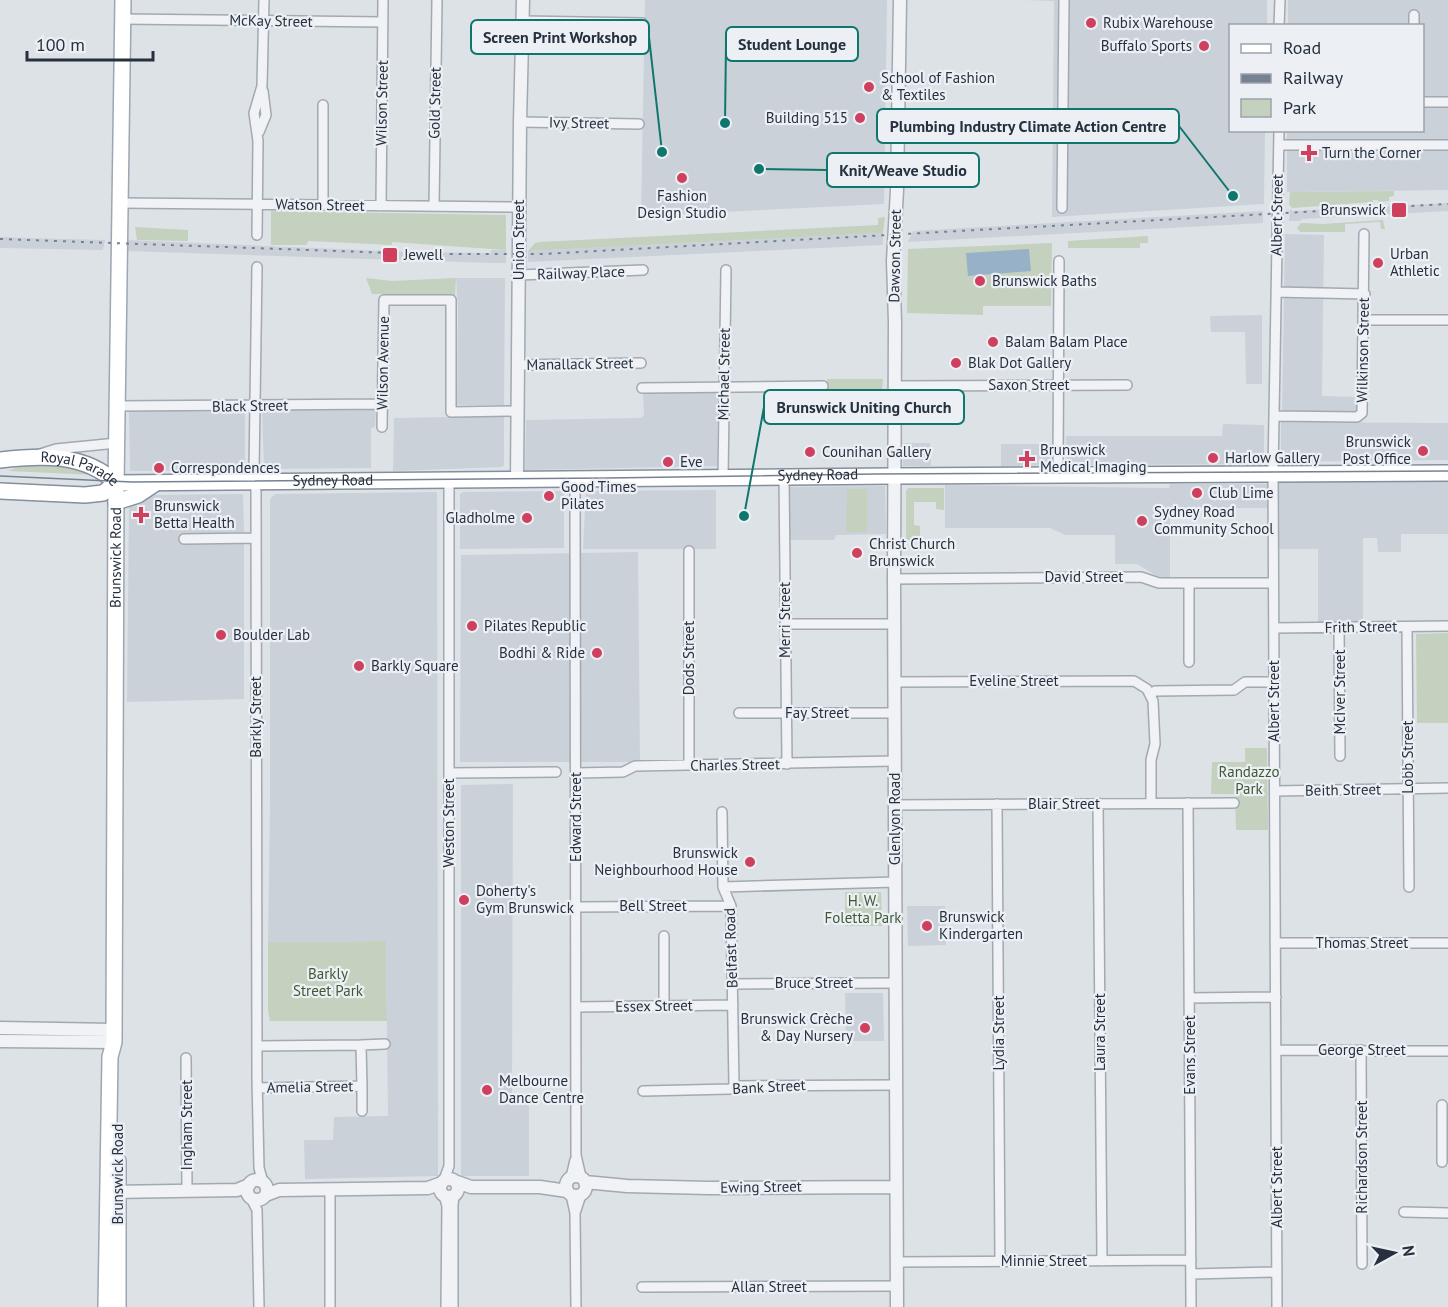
<svg xmlns="http://www.w3.org/2000/svg" width="1448" height="1307" viewBox="0 0 1448 1307" font-family="'PT Sans',sans-serif">
  <style>
    .built { fill: #cbd1d9 }
    .green { fill: #c4d1be }
    .water { fill: #97b2c8 }
    .lines { fill: none; stroke-linecap: round; stroke-linejoin: round }
    .minor-casing { stroke: #a2a9b1; stroke-width: 12 }
    .tertiary-casing { stroke: #a2a9b1; stroke-width: 15 }
    .primary-casing { stroke: #9ca7b3; stroke-width: 18 }
    .trunk-casing { stroke: #84909e; stroke-width: 18 }
    .minor { stroke: #f0f2f5; stroke-width: 9 }
    .tertiary { stroke: #f0f2f5; stroke-width: 12 }
    .primary { stroke: #fff; stroke-width: 15 }
    .trunk { stroke: #fff; stroke-width: 15 }
    .tram { stroke: #768291; stroke-width: 1.5 }
    .rail { stroke: #768291; stroke-width: 2; stroke-dasharray: 3 6; stroke-linecap: butt }
    .poi-dot { fill: #ce405e; stroke: #ecf0f5; stroke-width: 2 }
    .labels { text-anchor: middle; stroke-width: 4.5; stroke-linejoin: round; paint-order: stroke }
    .street-label { font-size: 15px; fill: #26303e; stroke: #ecf0f5 }
    .poi-label { font-size: 15px; fill: #26303e; stroke: #ecf0f5; text-anchor: start }
    .park-label { font-size: 15px; fill: #3d5934; stroke: #ecf0f5 }
    .leader { fill: none; stroke: #0f766e; stroke-width: 2 }
    .callout-dot { fill: #0f766e; stroke: #ecf0f5; stroke-width: 2 }
    .callout { fill: #ecf0f5; stroke: #0f766e; stroke-width: 2 }
    .callout-label { font-size: 16px; text-anchor: middle; font-weight: bold; fill: #26303e }
  </style>
  <rect width="100%" height="100%" fill="#dde2e7"/>
  <!-- built -->
  <path class="built" d="M645 0H887L884 204 641 216Z
    M1023 0H1267V25L1230 26V130L1265 131 1264 204 1052 217 1054 1Z
    M1288 0H1448V190L1287 192V131L1422 130V26L1288 25Z
    M1448 203V211L1301 219V221H1289L1290 209 1293 211Z
    M1263 211V223L908 242 913 231Z
    M883 233V245L528 262V251Z
    M1285 234 1324 235 1322 396 1360 397V414L1282 415Z
    M0 237 26 238 105 240 103 250 0 248Z
    M126 240 408 252 491 253V250H506V263H491L126 251Z
    M456 278H505L504 405H457L458 309Z
    M1262 315V384H1246L1245 332H1211L1210 316Z
    M718 391 717 466 525 470 526 420 640 418 644 416 643 393Z
    M376 408 375 427 371 428V468L264 469 262 410Z
    M175 411 245 412V467L242 470 130 471 129 412Z
    M504 416V465L502 467 393 471 394 418Z
    M1281 422 1448 423V460L1281 462Z
    M1223 424 1264 425V464L1066 465V436H1222Z
    M903 443H930L931 466H903Z
    M1001 444H1051V465L1001 466Z
    M1276 481H1448V534H1401V552H1378L1377 538H1363V626H1318V549H1276Z
    M1170 484H1267L1268 508H1170V578L1157 576 1137 564H1115V535H1065L1050 528H945V485L1169 488Z
    M885 486 886 534 836 535 834 540H790V487Z
    M716 490V549H583L586 491Z
    M564 491V548L460 549V494L463 492Z
    M436 492 437 494 438 1176 305 1179 304 1140H333L334 1117 388 1116 386 941 268 942 270 806V499L275 494Z
    M243 494 244 532 183 534V544H244V699L127 702 129 504 154 495Z
    M638 552 640 762H460L461 555Z
    M513 784 512 1101H529V1176H461V785Z
    M907 906H945L946 945 908 946Z
    M845 993H883L884 1041H846Z"/>
  <!-- green -->
  <path class="green" d="M1394 191V196L1389 197V201L1378 202V200H1373V202L1292 208 1289 204 1290 192Z
    M271 211 506 215V250L392 242V245L308 241 307 245H271Z
    M885 217 883 233 528 251 535 243 539 242 878 225V218Z
    M1383 220 1385 229H1381L1380 222 1345 224V232H1300L1297 228 1301 223 1323 224Z
    M135 227 188 230V241L137 240Z
    M1148 236V243H1140V248H1068V241Z
    M1052 243 1051 306H983V315L907 313 908 249Z
    M366 278 392 281 456 278 455 295 372 294Z
    M827 379H883L882 392H827Z
    M32 462H56L96 475 8 471Z
    M908 488H944V510L936 509V502H914V525L920 526V540H906V491Z
    M847 489H867V532H846Z
    M1448 633V723H1417L1416 634Z
    M1245 748H1267L1268 830H1236L1235 794H1211L1212 762H1245Z
    M845 892H881L882 926H845Z
    M386 941 387 1021H270L268 1010V942Z"/>
  <!-- water -->
  <path class="water" d="M1029 249 1031 271 968 276 966 253Z"/>
  <g class="lines">
    <defs>
      <path id="minor" d="M123 19 383 22
        M522 21 642 23
        M1279 26 1280 0
        M1414 26V15
        M1422 102H1448
        M520 122 639 124
        M259 132 266 115 263 91
        M1279 145H1448
        M120 203 520 207
        M323 205V105
        M381 206 383 0
        M434 206 437 0
        M1062 208 1064 0
        M257 235 258 141 254 113 262 86 264 0
        M257 267 254 471 256 492 257 1078 259 1168 263 1182
        M519 275 643 270
        M1276 292 1365 294
        M1363 320H1448
        M519 365 641 363
        M895 386 1127 385
        M642 388 823 386
        M117 406 382 404
        M1274 416 1357 417 1362 413 1364 234
        M382 427 384 300H451V412L517 411
        M40 454 56 449 117 443
        M1058 475 1059 261
        M723 477 726 270
        M784 477 787 764
        M575 479 576 1155 581 1177
        M184 539 256 538
        M689 551V765
        M894 579 1141 577 1159 583H1273
        M1189 583V662
        M785 624H894
        M1407 627 1409 887
        M1274 628 1448 626
        M1339 628 1340 756
        M894 682 1134 681 1147 689 1153 701 1155 744 1151 760V803
        M1151 694 1155 691 1234 690 1245 682H1274
        M739 713H894
        M449 773 556 772
        M576 773 623 772 635 766 895 761
        M1275 791 1448 788
        M1098 803 1102 1261
        M1188 803 1191 1307
        M997 804 1000 1261
        M895 805 1234 803
        M722 812 723 887 731 906 734 1086
        M723 887 896 882
        M576 907 731 906
        M664 936V1006
        M1275 943H1448
        M732 984 896 983
        M1189 998 1276 997
        M576 1007 733 1005
        M361 1045 385 1044
        M257 1046 361 1045 362 1086 257 1088
        M1276 1050 1448 1051
        M1361 1050 1362 1264
        M186 1058 187 1191
        M362 1086V1111
        M643 1091 730 1089 734 1086 896 1085
        M1442 1105V1162
        M571 1177 575 1160
        M444 1180 449 1166V481
        M330 1189V1307
        M444 1195 447 1206 446 1307
        M571 1195 575 1213 576 1307
        M251 1198 257 1210 259 1307
        M1404 1212 1448 1213
        M575 1213 581 1195
        M897 1262 1191 1260
        M1191 1274 1277 1272
        M642 1287 897 1286
        M453 1307V1205L454 1195
        M1277 1307 1273 472 1279 130"/>
      <path id="tertiary" d="M517 480 520 122 523 0
        M0 1028 114 1030
        M0 1041 114 1042
        M566 1186a10 10 0 1 1 20 0a10 10 0 1 1-20 0Z
        M440 1188a9 9 0 1 1 18 0a9 9 0 1 1-18 0Z
        M247 1190a10 10 0 1 1 20 0a10 10 0 1 1-20 0Z
        M457 1182 471 1187H540L567 1191
        M585 1182 627 1186 709 1188 895 1187
        M111 1192 237 1190 249 1185
        M266 1195 279 1190 428 1188 442 1183
        M897 1307 894 579 895 322 893 261 897 190 900 0"/>
      <g id="primary">
        <path d="M118 1161V1307"/>
        <path id="s1" d="M106 1307 110 1057 114 1042 116 485 123 0"/>
      </g>
      <g id="trunk">
        <path id="s2" d="M0 460C41 455 85 453 116 483"/>
        <path d="M116 483 894 476 1448 473"/>
        <path d="M0 491 85 495 103 493 116 483"/>
        <path d="M116 502 138 495 156 483"/>
      </g>
    </defs>
    <!-- minor casing -->
    <use href="#minor" class="minor-casing"/>
    <!-- tertiary casing -->
    <use href="#tertiary" class="tertiary-casing"/>
    <!-- primary casing -->
    <use href="#primary" class="primary-casing"/>
    <!-- trunk casing -->
    <use href="#trunk" class="trunk-casing"/>
    <!-- minor -->
    <use href="#minor" class="minor"/>
    <!-- tertiary -->
    <use href="#tertiary" class="tertiary"/>
    <!-- primary -->
    <use href="#primary" class="primary"/>
    <!-- trunk -->
    <use href="#trunk" class="trunk"/>
    <!-- tram -->
    <path class="tram" id="s3" d="M0 476 132 482 607 478 876 474 1448 471"/>
    <!-- rail -->
    <path class="rail" d="M0 239 421 254H543L1448 204"/>
  </g>
  <!-- markers -->
  <g class="poi-dot">
    <circle cx="1091" cy="23" r="6"/>
    <circle cx="1204" cy="46" r="6"/>
    <circle cx="869" cy="87" r="6"/>
    <circle cx="860" cy="118" r="6"/>
    <path d="M1306 144h6v6h6v6h-6v6h-6v-6h-6v-6h6z"/>
    <circle cx="682" cy="178" r="6"/>
    <rect x="1391" y="202" width="16" height="16" rx="3"/>
    <rect x="382" y="247" width="16" height="16" rx="3"/>
    <circle cx="1378" cy="263" r="6"/>
    <circle cx="980" cy="281" r="6"/>
    <circle cx="993" cy="342" r="6"/>
    <circle cx="956" cy="363" r="6"/>
    <circle cx="1423" cy="451" r="6"/>
    <circle cx="810" cy="452" r="6"/>
    <circle cx="1213" cy="458" r="6"/>
    <path d="M1024 450h6v6h6v6h-6v6h-6v-6h-6v-6h6z"/>
    <circle cx="668" cy="462" r="6"/>
    <circle cx="159" cy="468" r="6"/>
    <circle cx="1197" cy="493" r="6"/>
    <circle cx="549" cy="496" r="6"/>
    <path d="M138 506h6v6h6v6h-6v6h-6v-6h-6v-6h6z"/>
    <circle cx="527" cy="518" r="6"/>
    <circle cx="1142" cy="521" r="6"/>
    <circle cx="857" cy="553" r="6"/>
    <circle cx="472" cy="626" r="6"/>
    <circle cx="221" cy="635" r="6"/>
    <circle cx="597" cy="653" r="6"/>
    <circle cx="359" cy="666" r="6"/>
    <circle cx="750" cy="862" r="6"/>
    <circle cx="464" cy="900" r="6"/>
    <circle cx="927" cy="926" r="6"/>
    <circle cx="865" cy="1028" r="6"/>
    <circle cx="487" cy="1090" r="6"/>
  </g>
  <g class="labels">
    <!-- street labels -->
    <g class="street-label">
      <text transform="translate(271 21) rotate(1)" y="5">McKay Street</text>
      <text transform="translate(382 103) rotate(-89)" y="5">Wilson Street</text>
      <text transform="translate(435 103) rotate(-89)" y="5">Gold Street</text>
      <text transform="translate(579 123) rotate(1)" y="5">Ivy Street</text>
      <text transform="translate(320 205) rotate(1)" y="5">Watson Street</text>
      <text transform="translate(1277 215) rotate(-89)" y="5">Albert Street</text>
      <text transform="translate(519 240) rotate(-90)" y="5">Union Street</text>
      <text transform="translate(895 256) rotate(-89)" y="5">Dawson Street</text>
      <text transform="translate(581 273) rotate(-2)" y="5">Railway Place</text>
      <text transform="translate(1363 350) rotate(-89)" y="5">Wilkinson Street</text>
      <text transform="translate(383 363) rotate(-89)" y="5">Wilson Avenue</text>
      <text transform="translate(580 364) rotate(-1)" y="5">Manallack Street</text>
      <text transform="translate(724 374) rotate(-89)" y="5">Michael Street</text>
      <text x="1029" y="390">Saxon Street</text>
      <text transform="translate(250 406) rotate(-1)" y="5">Black Street</text>
      <text dy="5" stroke="none"><textPath href="#s2" startOffset="82">Royal Parade</textPath></text>
      <text dy="5" stroke="none"><textPath href="#s3" startOffset="818">Sydney Road</textPath></text>
      <text dy="5" stroke="none"><textPath href="#s3" startOffset="333">Sydney Road</textPath></text>
      <text dy="5" stroke="none"><textPath href="#s1" startOffset="750">Brunswick Road</textPath></text>
      <text x="1084" y="582">David Street</text>
      <text transform="translate(785 620) rotate(-90)" y="5">Merri Street</text>
      <text transform="translate(1361 627) rotate(-1)" y="5">Frith Street</text>
      <text transform="translate(689 658) rotate(-90)" y="5">Dods Street</text>
      <text x="1014" y="686">Eveline Street</text>
      <text transform="translate(1340 692) rotate(-90)" y="5">McIver Street</text>
      <text transform="translate(1274 701) rotate(-90)" y="5">Albert Street</text>
      <text x="817" y="718">Fay Street</text>
      <text transform="translate(256 717) rotate(-90)" y="5">Barkly Street</text>
      <text transform="translate(1408 757) rotate(-90)" y="5">Lobb Street</text>
      <text transform="translate(735 765) rotate(-1)" y="5">Charles Street</text>
      <text transform="translate(1343 790) rotate(-1)" y="5">Beith Street</text>
      <text x="1064" y="809">Blair Street</text>
      <text transform="translate(576 817) rotate(-90)" y="5">Edward Street</text>
      <text transform="translate(895 819) rotate(-90)" y="5">Glenlyon Road</text>
      <text transform="translate(449 823) rotate(-90)" y="5">Weston Street</text>
      <text x="653" y="911">Bell Street</text>
      <text x="1362" y="948">Thomas Street</text>
      <text transform="translate(731 948) rotate(-92)" y="5">Belfast Road</text>
      <text x="814" y="988">Bruce Street</text>
      <text transform="translate(654 1006) rotate(-1)" y="5">Essex Street</text>
      <text transform="translate(1100 1032) rotate(-90)" y="5">Laura Street</text>
      <text transform="translate(999 1033) rotate(-90)" y="5">Lydia Street</text>
      <text x="1362" y="1055">George Street</text>
      <text transform="translate(1190 1055) rotate(-90)" y="5">Evans Street</text>
      <text transform="translate(310 1087) rotate(-1)" y="5">Amelia Street</text>
      <text transform="translate(769 1087) rotate(-3)" y="5">Bank Street</text>
      <text transform="translate(187 1125) rotate(-90)" y="5">Ingham Street</text>
      <text transform="translate(1362 1157) rotate(-90)" y="5">Richardson Street</text>
      <text transform="translate(118 1174) rotate(-90)" y="5">Brunswick Road</text>
      <text transform="translate(761 1187) rotate(-1)" y="5">Ewing Street</text>
      <text transform="translate(1277 1187) rotate(-90)" y="5">Albert Street</text>
      <text x="1044" y="1266">Minnie Street</text>
      <text x="769" y="1292">Allan Street</text>
    </g>
    <!-- poi labels -->
    <g class="poi-label">
      <text x="1103" y="28">Rubix Warehouse</text>
      <text x="1192" y="51" text-anchor="end">Buffalo Sports</text>
      <text x="881" y="83">School of Fashion<tspan x="881" dy="17">&amp; Textiles</tspan></text>
      <text x="848" y="123" text-anchor="end">Building 515</text>
      <text x="1322" y="158">Turn the Corner</text>
      <text x="682" y="201" text-anchor="middle">Fashion<tspan x="682" dy="17">Design Studio</tspan></text>
      <text x="1386" y="215" text-anchor="end">Brunswick</text>
      <text x="1390" y="259">Urban<tspan x="1390" dy="17">Athletic</tspan></text>
      <text x="404" y="260">Jewell</text>
      <text x="992" y="286">Brunswick Baths</text>
      <text x="1005" y="347">Balam Balam Place</text>
      <text x="968" y="368">Blak Dot Gallery</text>
      <text x="1411" y="447" text-anchor="end">Brunswick<tspan x="1411" dy="17">Post Office</tspan></text>
      <text x="1040" y="455">Brunswick<tspan x="1040" dy="17">Medical Imaging</tspan></text>
      <text x="822" y="457">Counihan Gallery</text>
      <text x="1225" y="463">Harlow Gallery</text>
      <text x="680" y="467">Eve</text>
      <text x="171" y="473">Correspondences</text>
      <text x="561" y="492">Good Times<tspan x="561" dy="17">Pilates</tspan></text>
      <text x="1209" y="498">Club Lime</text>
      <text x="154" y="511">Brunswick<tspan x="154" dy="17">Betta Health</tspan></text>
      <text x="1154" y="517">Sydney Road<tspan x="1154" dy="17">Community School</tspan></text>
      <text x="515" y="523" text-anchor="end">Gladholme</text>
      <text x="869" y="549">Christ Church<tspan x="869" dy="17">Brunswick</tspan></text>
      <text x="484" y="631">Pilates Republic</text>
      <text x="233" y="640">Boulder Lab</text>
      <text x="585" y="658" text-anchor="end">Bodhi &amp; Ride</text>
      <text x="371" y="671">Barkly Square</text>
      <text x="738" y="858" text-anchor="end">Brunswick<tspan x="738" dy="17">Neighbourhood House</tspan></text>
      <text x="476" y="896">Doherty's<tspan x="476" dy="17">Gym Brunswick</tspan></text>
      <text x="939" y="922">Brunswick<tspan x="939" dy="17">Kindergarten</tspan></text>
      <text x="853" y="1024" text-anchor="end">Brunswick Crèche<tspan x="853" dy="17">&amp; Day Nursery</tspan></text>
      <text x="499" y="1086">Melbourne<tspan x="499" dy="17">Dance Centre</tspan></text>
    </g>
    <!-- park labels -->
    <g class="park-label">
      <text x="1249" y="777">Randazzo<tspan x="1249" dy="17">Park</tspan></text>
      <text x="863" y="906">H. W.<tspan x="863" dy="17">Foletta Park</tspan></text>
      <text x="328" y="979">Barkly<tspan x="328" dy="17">Street Park</tspan></text>
    </g>
  </g>
  <!-- callouts -->
  <path class="leader" d="M662 152L649 37M725 123L726 44M1233 196L1179 126M759 169L827 170M744 516L764 407"/>
  <g class="callout-dot">
    <circle cx="662" cy="152" r="6"/>
    <circle cx="725" cy="123" r="6"/>
    <circle cx="1233" cy="196" r="6"/>
    <circle cx="759" cy="169" r="6"/>
    <circle cx="744" cy="516" r="6"/>
  </g>
  <g class="callout">
    <rect x="471" y="20" width="178" height="34" rx="6"/>
    <rect x="726" y="27" width="132" height="34" rx="6"/>
    <rect x="877" y="109" width="302" height="34" rx="6"/>
    <rect x="827" y="153" width="152" height="34" rx="6"/>
    <rect x="764" y="390" width="200" height="34" rx="6"/>
  </g>
  <g class="callout-label">
    <text x="560" y="43">Screen Print Workshop</text>
    <text x="792" y="50">Student Lounge</text>
    <text x="1028" y="132">Plumbing Industry Climate Action Centre</text>
    <text x="903" y="176">Knit/Weave Studio</text>
    <text x="864" y="413">Brunswick Uniting Church</text>
  </g>
  <!-- legend -->
  <rect x="1229" y="24" width="195" height="108" fill="#ecf0f5" stroke="#9da3ac" stroke-width="1.5"/>
  <rect x="1241" y="44" width="30" height="9" fill="#ffffff" stroke="#9da3ac" stroke-width="1.5"/>
  <text x="1283" y="54" font-size="18" fill="#26303e">Road</text>
  <rect x="1241" y="74" width="30" height="9" fill="#768291" stroke="#9da3ac" stroke-width="1.5"/>
  <text x="1283" y="84" font-size="18" fill="#26303e">Railway</text>
  <rect x="1241" y="99" width="30" height="18" fill="#c4d1be" stroke="#9da3ac" stroke-width="1.5"/>
  <text x="1283" y="114" font-size="18" fill="#26303e">Park</text>
  <!-- north arrow -->
  <g transform="translate(1394 1253) rotate(82)" stroke="#ecf0f5" stroke-width="4.5" paint-order="stroke">
  <path d="M0-4.5L10 22L0 15L-10 22Z" fill="#26303e"/>
  <text y="-9" font-size="16" font-weight="bold" text-anchor="middle" fill="#26303e">N</text>
  </g>
  <!-- scale -->
  <path d="M27 51v9h126v-9" fill="none" stroke="#26303e" stroke-width="3"/>
  <text x="36" y="51" font-size="18" fill="#26303e" stroke="#ecf0f5" stroke-width="4.5" paint-order="stroke">100 m</text>
</svg>
